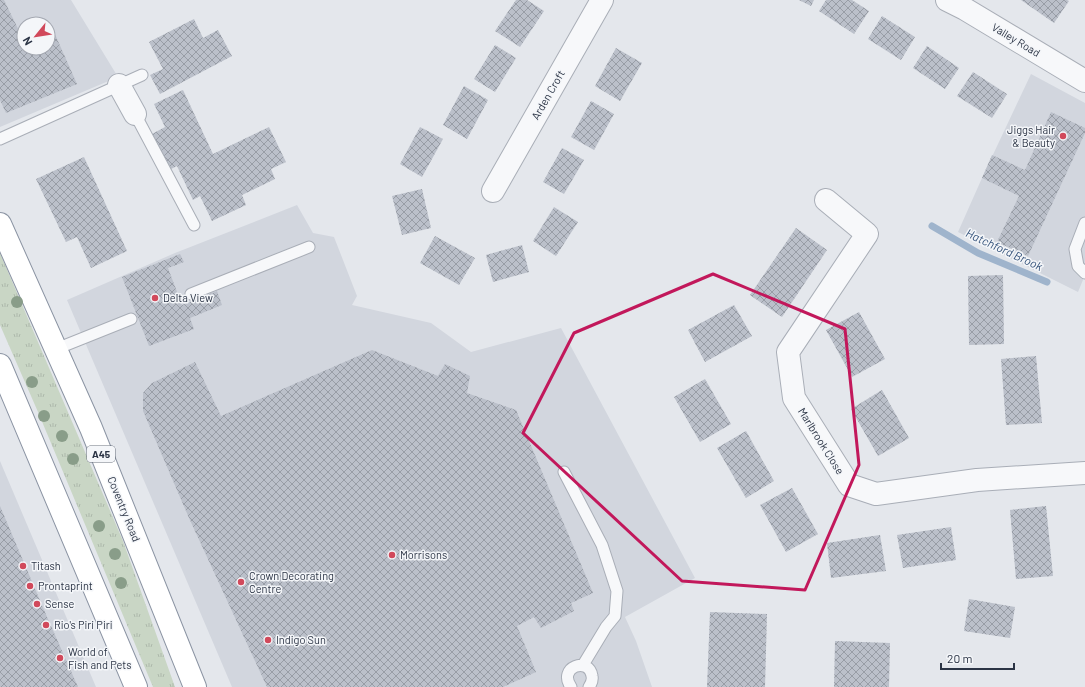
<svg xmlns="http://www.w3.org/2000/svg" width="1085" height="687" viewBox="0 0 1085 687" font-family="Barlow,sans-serif">
  <style>
    .built { fill: #d2d6de; fill-rule: evenodd }
    .grass { fill: url(#grass-tufts) }
    .lines { fill: none; stroke-linecap: round; stroke-linejoin: round }
    .stream { stroke: #9fb4cc; stroke-width: 7 }
    .building { fill: url(#building-cross-hatch) }
    .lane-casing { stroke: #a9aeb7; stroke-width: 13 }
    .street-casing { stroke: #a9aeb7; stroke-width: 24 }
    .highway-casing { stroke: #8b94a3; stroke-width: 24 }
    .lane { stroke: #f7f8fa; stroke-width: 11 }
    .street { stroke: #f7f8fa; stroke-width: 22 }
    .highway { stroke: #fff; stroke-width: 22 }
    .tree { fill: #899d89 }
    .marked { fill: none; stroke: #c2185b; stroke-width: 3; stroke-linejoin: round }
    .poi-dot { fill: #d1495b; stroke: #f4f6f9; stroke-width: 1.5 }
    .labels { text-anchor: middle; stroke-width: 3; stroke-linejoin: round; paint-order: stroke }
    .shield { fill: #f4f6f9; stroke: #676e7b; stroke-width: 1 }
    .shield-label { font-size: 10px; font-weight: bold; fill: #2b3445 }
    .street-label { font-size: 11px; fill: #2b3445; stroke: #f4f6f9 }
    .poi-label { font-size: 11px; fill: #2b3445; stroke: #f4f6f9; text-anchor: start }
    .water-label { font-size: 12px; font-style: italic; fill: #34527a; stroke: #f4f6f9 }
  </style>
  <defs>
    <pattern id="grass-tufts" width="24" height="20" patternUnits="userSpaceOnUse"><rect width="24" height="20" fill="#c9d6c5"/><path d="M3 7l-1-3M5 7V3M7 7l1-3M15 17l-1-3M17 17v-4M19 17l1-3" fill="none" stroke="#adb8ab"/></pattern>
    <pattern id="building-cross-hatch" width="8" height="8" patternUnits="userSpaceOnUse"><rect width="8" height="8" fill="#bbc0ca"/><path d="M0 0l8 8M0 8l8-8" fill="none" stroke="#989da6"/></pattern>
  </defs>
  <rect width="100%" height="100%" fill="#e4e7ec"/>
  <!-- built -->
  <path class="built" d="M0 0H71L118 77 0 127ZM24 24H48V48H24Z
    M1031 74 1085 103V275L1078 292 958 232 982 178Z
    M297 205 313 233 334 237 357 296 352 305 431 323 471 352 561 328 695 578 625 617 636 641 652 687H232L67 300 175 253Z
    M0 461 96 687H0Z"/>
  <!-- grass -->
  <path class="grass" d="M0 253 123 541 175 687H153L38 412 0 325Z"/>
  <g class="lines">
    <!-- stream -->
    <path class="stream" d="M932 226 978 253 1047 282"/>
  </g>
  <!-- building -->
  <path class="building" d="M0 0H4L24 41V48H48V35L54 32 77 84 6 113 0 100Z
    M516 0H527L544 11 520 47 495 31Z
    M799 0H814L811 6Z
    M826 0H852L869 11 854 34 819 11Z
    M1021 0H1067L1069 1 1054 23Z
    M882 16 915 37 901 60 868 39Z
    M194 19 203 38 218 30 232 56 160 94 150 75 163 69 149 42Z
    M495 45 516 58 495 92 474 79Z
    M927 46 959 68 945 89 913 68Z
    M616 48 642 63 620 101 595 86Z
    M973 72 1007 94 992 118 957 96Z
    M464 86 488 100 467 139 443 125Z
    M183 90 213 154 269 127 286 162 271 169 275 179 242 195 246 205 212 221 200 196 193 200 177 166 169 170 152 134 165 127 154 104Z
    M591 101 614 114 594 150 571 137Z
    M1051 112 1085 128V133L1028 256 997 242 1019 196 982 178 992 155 1025 170Z
    M420 127 443 139 422 177 400 164Z
    M562 148 584 160 564 194 543 182Z
    M84 157 127 251 91 268 77 237 66 242 36 179Z
    M422 189 431 228 402 235 392 196Z
    M554 207 578 222 556 256 533 241Z
    M796 228 827 250 782 317 750 295Z
    M435 236 475 258 459 285 420 263Z
    M522 245 529 272 493 282 486 255Z
    M180 254 184 262 168 268 182 305 217 291 222 305 190 318 194 329 149 346 122 277Z
    M1003 275 1004 344 969 345 968 276Z
    M734 305 752 336 705 362 688 330Z
    M859 312 885 359 852 377 826 330Z
    M372 350 438 376 445 364 470 376 467 393 516 410 593 593 571 603 574 611 541 628 534 617 517 626 536 672 503 687H267L189 518 143 411V393L152 383 195 362 221 416Z
    M1036 356 1042 423 1006 425 1001 359Z
    M705 379 731 424 700 442 674 397Z
    M882 390 909 438 878 456 851 409Z
    M746 431 774 481 746 498 717 448Z
    M792 488 818 534 786 552 760 505Z
    M0 506 44 610 78 687H0Z
    M1046 506 1053 576 1016 579 1010 510Z
    M951 527 956 560 903 568 897 535Z
    M880 535 886 571 831 578 827 543Z
    M969 599 1015 607 1010 638 964 631Z
    M710 612 767 614 765 687H707Z
    M835 641 890 643 889 687H834Z"/>
  <g class="lines">
    <defs>
      <path id="lane" d="M135 114 194 225
        M0 139 142 75
        M1085 223 1075 249 1078 266 1085 273
        M191 294 309 247
        M56 349 131 319
        M564 472 602 545 617 591 615 616 606 627 583 665
        M571 687C557 667 589 656 592 676 593 680 591 684 589 687"/>
      <path id="street" d="M947 0 965 9 1085 81
        M119 85 135 114
        M493 191 602 0
        M826 200 867 234 788 352 794 398 849 485 876 494 977 480 1085 473"/>
      <path id="highway" d="M0 224 91 428 195 687
        M0 365 136 687"/>
    </defs>
    <!-- lane casing -->
    <use href="#lane" class="lane-casing"/>
    <!-- street casing -->
    <use href="#street" class="street-casing"/>
    <!-- highway casing -->
    <use href="#highway" class="highway-casing"/>
    <!-- lane -->
    <use href="#lane" class="lane"/>
    <!-- street -->
    <use href="#street" class="street"/>
    <!-- highway -->
    <use href="#highway" class="highway"/>
  </g>
  <!-- trees -->
  <g class="tree">
    <circle cx="17" cy="302" r="6"/>
    <circle cx="32" cy="382" r="6"/>
    <circle cx="44" cy="416" r="6"/>
    <circle cx="62" cy="436" r="6"/>
    <circle cx="73" cy="459" r="6"/>
    <circle cx="99" cy="526" r="6"/>
    <circle cx="115" cy="554" r="6"/>
    <circle cx="121" cy="583" r="6"/>
  </g>
  <!-- marked area -->
  <path class="marked" d="M713 274 845 329 859 465 805 590 682 581 523 433 574 333Z"/>
  <!-- markers -->
  <g class="poi-dot">
    <circle cx="1063" cy="136" r="4"/>
    <circle cx="155" cy="298" r="4"/>
    <circle cx="392" cy="555" r="4"/>
    <circle cx="23" cy="566" r="4"/>
    <circle cx="241" cy="582" r="4"/>
    <circle cx="30" cy="586" r="4"/>
    <circle cx="37" cy="604" r="4"/>
    <circle cx="46" cy="625" r="4"/>
    <circle cx="268" cy="640" r="4"/>
    <circle cx="60" cy="658" r="4"/>
  </g>
  <g class="labels">
    <!-- shield labels -->
    <rect class="shield" x="87" y="446" width="28" height="16" rx="3"/>
    <g class="shield-label">
      <text x="101" y="458">A45</text>
    </g>
    <!-- street labels -->
    <g class="street-label">
      <text transform="translate(1016 40) rotate(31)" y="4">Valley Road</text>
      <text transform="translate(548 95) rotate(-60)" y="4">Arden Croft</text>
      <text transform="translate(821 441) rotate(58)" y="4">Marlbrook Close</text>
      <text transform="translate(124 509) rotate(68)" y="4">Coventry Road</text>
    </g>
    <!-- poi labels -->
    <g class="poi-label">
      <text x="1055" y="134" text-anchor="end">Jiggs Hair<tspan x="1055" dy="13">&amp; Beauty</tspan></text>
      <text x="163" y="302">Delta View</text>
      <text x="400" y="559">Morrisons</text>
      <text x="31" y="570">Titash</text>
      <text x="249" y="580">Crown Decorating<tspan x="249" dy="13">Centre</tspan></text>
      <text x="38" y="590">Prontaprint</text>
      <text x="45" y="608">Sense</text>
      <text x="54" y="629">Rio's Piri Piri</text>
      <text x="276" y="644">Indigo Sun</text>
      <text x="68" y="656">World of<tspan x="68" dy="13">Fish and Pets</tspan></text>
    </g>
    <!-- water labels -->
    <g class="water-label">
      <text transform="translate(1004 250) rotate(25)" y="4">Hatchford Brook</text>
    </g>
  </g>
  <!-- north arrow -->
  <g transform="translate(36 36) rotate(240)"><circle r="19" fill="#f4f6f9" stroke="#a4a8b1"/>
  <path d="M0-3L7 15L0 10L-7 15Z" fill="#d1495b"/>
  <text y="-6" font-size="11" font-weight="bold" text-anchor="middle" fill="#2b3445">N</text>
  </g>
  <!-- scale -->
  <path d="M941 663v6h73v-6" fill="none" stroke="#2b3445" stroke-width="2"/>
  <text x="947" y="663" font-size="12" fill="#2b3445" stroke="#f4f6f9" stroke-width="3" paint-order="stroke">20 m</text>
</svg>
